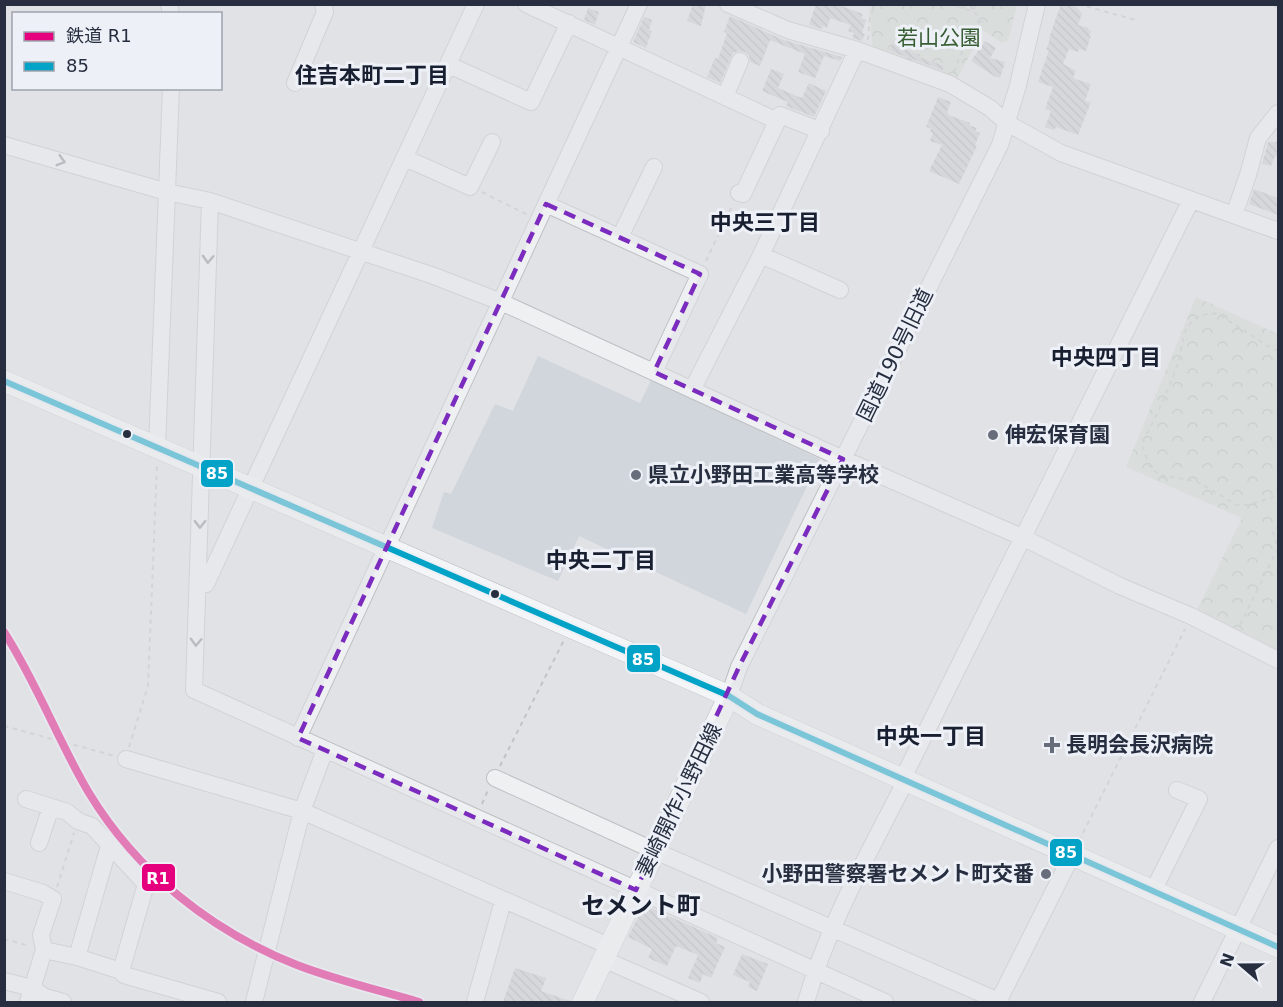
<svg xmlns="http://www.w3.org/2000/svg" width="1283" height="1007" viewBox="0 0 1283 1007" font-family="'DejaVu Sans','Noto Sans JP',sans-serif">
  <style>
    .built { fill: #d1d5dc }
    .forest { fill: url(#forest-crowns) }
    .building { fill: url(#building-back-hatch) }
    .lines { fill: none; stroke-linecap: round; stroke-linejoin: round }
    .minor-casing { stroke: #bec0c3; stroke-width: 18 }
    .major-casing { stroke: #bcbfc3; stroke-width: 22 }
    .path { stroke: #c2c3c8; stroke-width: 2; stroke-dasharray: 4.5 4.5; stroke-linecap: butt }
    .minor { stroke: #eff0f2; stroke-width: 16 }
    .major { stroke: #f4f5f6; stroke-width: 21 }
    .bus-1-casing { stroke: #edf0f6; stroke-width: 10 }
    .bus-1 { stroke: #02a3c7; stroke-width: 6 }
    .rail-1-casing { stroke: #edf0f6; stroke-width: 12 }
    .rail-1 { stroke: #e5007d; stroke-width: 8 }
    .oneway { stroke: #8a8f99 }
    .marked { fill: none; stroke: #7b2cbf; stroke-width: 4.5; stroke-dasharray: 12 8; stroke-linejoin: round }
    .bus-dot { fill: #262e40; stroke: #edf0f6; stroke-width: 2 }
    .poi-dot { fill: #676d7a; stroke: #edf0f6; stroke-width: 2 }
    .labels { text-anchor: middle; stroke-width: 6; stroke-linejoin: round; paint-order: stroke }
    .park-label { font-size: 21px; fill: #375d32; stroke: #edf0f6 }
    .street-label { font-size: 21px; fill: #262e40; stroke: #edf0f6 }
    .poi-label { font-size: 21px; font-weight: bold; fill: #262e40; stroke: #edf0f6; text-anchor: start }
    .neighbourhood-label { font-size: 22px; font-weight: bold; fill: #181f31; stroke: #edf0f6 }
    .quarter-label { font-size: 24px; font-weight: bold; fill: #181f31; stroke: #edf0f6 }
    .line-badge { stroke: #edf0f6; stroke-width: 2 }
    .badge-label { font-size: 16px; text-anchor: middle; font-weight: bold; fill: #fff }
  </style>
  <defs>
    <pattern id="forest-crowns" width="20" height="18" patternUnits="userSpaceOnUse" patternTransform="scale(1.5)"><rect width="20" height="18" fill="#d0dad0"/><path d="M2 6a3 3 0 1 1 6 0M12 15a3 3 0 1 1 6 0" fill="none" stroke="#b2bbb4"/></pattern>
    <pattern id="building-back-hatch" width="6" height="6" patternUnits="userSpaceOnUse" patternTransform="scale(1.5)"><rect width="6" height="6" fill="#c8cacd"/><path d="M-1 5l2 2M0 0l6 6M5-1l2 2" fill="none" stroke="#acaeb1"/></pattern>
  </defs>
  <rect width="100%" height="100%" fill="#e0e2e5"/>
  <!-- built -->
  <path class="built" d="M538 356 640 403 651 380 820 459 746 614 579 536 558 581 432 528 444 492 451 494 495 404 513 411Z"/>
  <!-- forest -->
  <path class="forest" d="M872 5H1017L1008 41 1002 43 983 30 956 81 873 51 869 12Z
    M1196 297 1278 334V650L1196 612 1242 518 1126 467Z"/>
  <!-- building -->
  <path class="building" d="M693 4H706L701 26 687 21Z
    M816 4H836L863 14 861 18 866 20 862 33 865 34 862 41 852 38 854 33 848 31 851 25 830 18 827 28 823 26 822 29 809 25Z
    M1061 4 1077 7 1082 14 1078 25 1089 28 1088 30 1091 31 1089 36H1091L1086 51 1079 49 1078 52 1069 49 1063 64 1076 71 1073 77 1075 79 1091 84 1085 101 1091 102 1078 135 1056 127 1054 130 1045 127 1051 111 1045 109 1053 87 1038 82 1049 50H1046L1050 39 1049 38Z
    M588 8 599 12 595 25 584 20Z
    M730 16 784 40 842 57 840 61 824 56 815 78 798 72 805 54 770 40 760 66 750 62 749 55 745 52 739 51 733 53 720 83 707 77 715 58 718 59 727 33 724 32Z
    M644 17 652 20 649 30 652 31 646 48 633 42Z
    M893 41 902 45 903 48 920 55 919 57 944 66 943 70 890 51Z
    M985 41 996 48 990 58 1005 62 1000 78 994 76 971 61Z
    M771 69 784 74 778 88 799 97 802 98 809 83 826 91 814 117 786 106 788 102 762 91Z
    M938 97 951 102 947 112 949 115 970 123 969 125 977 128 975 131 980 133 975 145 977 146 959 184 929 171 942 145 930 141 933 133 930 132 931 128 926 127Z
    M1268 142H1278V157L1275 156 1271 166 1262 164Z
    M1254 189 1278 198V215L1249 204Z
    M644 905 718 938 716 943 725 947 711 978 703 974 700 983 688 978 698 955 676 946 667 966 648 958 652 949 628 937Z
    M742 954 768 964 757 991 748 987 750 982 733 975Z
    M515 968 546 978 541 991 570 1001V1002H503Z"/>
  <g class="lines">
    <defs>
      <path id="minor" d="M169 4 171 14
        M526 4 777 121
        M728 4 788 30 857 50 950 84 990 108 1007 123 1061 153 1278 231
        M449 65 531 102 569 23
        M295 83 325 12 323 4
        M725 97 740 61
        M4 145 167 192 210 201 434 276 501 302 843 459 1024 538 1120 586 1191 616 1278 660
        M405 158 470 187 492 142
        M739 193 743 194 780 115 821 131
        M210 201 194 690 885 1002
        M546 204 700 274 654 372
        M1234 215 1248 175 1258 138 1278 113
        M620 237 654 167
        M761 255 840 290
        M692 390 761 255 857 50
        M157 447 171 88
        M198 584H206L476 4
        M729 696 739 667 1000 145 1018 85 1037 4
        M298 738 639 4
        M126 759 302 811 609 946
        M495 778 655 851 1001 1002
        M26 799 67 812 78 821 92 826 146 884 121 971
        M39 843 51 807
        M4 881 43 893 53 899 41 935 44 950 28 1002
        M1153 891 1199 799 1177 790
        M44 950 77 957 121 971 124 975 218 1002
        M77 957 109 846
        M603 959 701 1002
        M4 981 32 988 45 997 63 1002
        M254 1002 302 811 325 750
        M475 1002 503 901
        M806 1002C828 924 869 853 906 780L907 770 1191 200
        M998 1002 1072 855
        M1202 1002 1278 848"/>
      <path id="major" d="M4 381 729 696 757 714 1278 947
        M583 1002 729 696"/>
    </defs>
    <!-- minor casing -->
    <use href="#minor" class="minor-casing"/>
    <!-- major casing -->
    <use href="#major" class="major-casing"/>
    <!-- path -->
    <path class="path" d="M1078 4 1139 21
      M1273 4 1278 9
      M957 7 973 11 976 4
      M979 22 985 21
      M868 40 870 17 875 4
      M954 72 960 56 979 22 978 16 973 11
      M482 192 528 215
      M706 261 733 204
      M1278 351 1268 346 1218 314C1207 312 1196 316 1189 325 1181 336 1182 353 1177 366 1168 391 1157 415 1144 439L1142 446 1145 454 1150 467 1159 475 1196 481 1237 505H1247L1278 496
      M1240 625 1278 548 1272 530 1278 527
      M4 726 115 756
      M129 747 148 686 157 465
      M500 766 564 640
      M482 804 488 790
      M1079 841 1185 629
      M57 887 74 833
      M4 939 30 946"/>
    <!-- minor -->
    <use href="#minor" class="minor"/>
    <!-- major -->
    <use href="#major" class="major"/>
    <defs>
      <path id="bus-1" d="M4 381 729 696 757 714 1278 947"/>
    </defs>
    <!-- bus-1 casing -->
    <use href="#bus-1" class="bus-1-casing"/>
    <!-- bus-1 -->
    <use href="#bus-1" class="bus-1"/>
    <defs>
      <path id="rail-1" d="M4 632C37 683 58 741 89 793 137 872 211 931 297 965 336 980 378 990 419 1002"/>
    </defs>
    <!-- rail-1 casing -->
    <use href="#rail-1" class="rail-1-casing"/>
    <!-- rail-1 -->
    <use href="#rail-1" class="rail-1"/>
  </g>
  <!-- one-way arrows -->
  <defs><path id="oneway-chevron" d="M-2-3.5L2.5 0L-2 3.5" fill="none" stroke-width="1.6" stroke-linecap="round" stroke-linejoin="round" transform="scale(1.5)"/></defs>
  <g class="oneway">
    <use href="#oneway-chevron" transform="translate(61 161) rotate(16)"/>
    <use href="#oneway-chevron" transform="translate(208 259) rotate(92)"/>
    <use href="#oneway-chevron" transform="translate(200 524) rotate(91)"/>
    <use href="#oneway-chevron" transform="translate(196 642) rotate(92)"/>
  </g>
  <!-- marked area -->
  <path d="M0 0H1283V1007H0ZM546 204 700 274 654 372 843 459 739 667 636 890 298 738Z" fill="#e0e2e5" fill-opacity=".55" fill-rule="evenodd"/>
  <path class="marked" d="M546 204 700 274 654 372 843 459 739 667 636 890 298 738Z"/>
  <!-- markers -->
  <g class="bus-dot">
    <circle cx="127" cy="434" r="5"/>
    <circle cx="495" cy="594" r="5"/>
  </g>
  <g class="poi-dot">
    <circle cx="993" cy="435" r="6"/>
    <circle cx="636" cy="475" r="6"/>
    <path d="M1049 736h6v6h6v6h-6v6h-6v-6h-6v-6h6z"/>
    <circle cx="1046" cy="874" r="6"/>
  </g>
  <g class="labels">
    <!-- park labels -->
    <g class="park-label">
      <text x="939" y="45">若山公園</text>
    </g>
    <!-- street labels -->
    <g class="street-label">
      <text transform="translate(895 355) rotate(-64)" y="7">国道190号旧道</text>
      <text transform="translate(679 800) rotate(-64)" y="7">妻崎開作小野田線</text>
    </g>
    <!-- poi labels -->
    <g class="poi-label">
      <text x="1005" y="442">伸宏保育園</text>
      <text x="648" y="482">県立小野田工業高等学校</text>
      <text x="1066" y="752">長明会長沢病院</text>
      <text x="1034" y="881" text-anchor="end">小野田警察署セメント町交番</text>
    </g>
    <!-- neighbourhood labels -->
    <g class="neighbourhood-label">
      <text x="372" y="83">住吉本町二丁目</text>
      <text x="765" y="230">中央三丁目</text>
      <text x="1106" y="365">中央四丁目</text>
      <text x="601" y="568">中央二丁目</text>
      <text x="931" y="744">中央一丁目</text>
    </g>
    <!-- quarter labels -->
    <g class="quarter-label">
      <text x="641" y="914">セメント町</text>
    </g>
  </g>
  <g class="line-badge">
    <rect x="200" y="459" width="34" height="29" rx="6" fill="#02a3c7"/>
    <rect x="626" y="644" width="35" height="29" rx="6" fill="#02a3c7"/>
    <rect x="1049" y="838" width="34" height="29" rx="6" fill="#02a3c7"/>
    <rect x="141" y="863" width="35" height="29" rx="6" fill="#e5007d"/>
  </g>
  <g class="badge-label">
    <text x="217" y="479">85</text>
    <text x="643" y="665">85</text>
    <text x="1066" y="858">85</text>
    <text x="158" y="884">R1</text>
  </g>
  <!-- border -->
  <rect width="1283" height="1007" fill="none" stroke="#262e40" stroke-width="12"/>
  <!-- legend -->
  <rect x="12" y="12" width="210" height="78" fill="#edf0f6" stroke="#9da2ad" stroke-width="1.5"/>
  <rect x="24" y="32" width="30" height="9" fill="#e5007d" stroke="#9da2ad" stroke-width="1.5"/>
  <text x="66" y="42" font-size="18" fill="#262e40">鉄道 R1</text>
  <rect x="24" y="62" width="30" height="9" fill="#02a3c7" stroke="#9da2ad" stroke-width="1.5"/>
  <text x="66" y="72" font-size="18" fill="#262e40">85</text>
  <!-- north arrow -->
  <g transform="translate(1241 965) rotate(290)" stroke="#edf0f6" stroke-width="4.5" paint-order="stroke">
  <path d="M0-4.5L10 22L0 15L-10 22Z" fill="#262e40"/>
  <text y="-9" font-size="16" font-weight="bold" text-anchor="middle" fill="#262e40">N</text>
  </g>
</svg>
